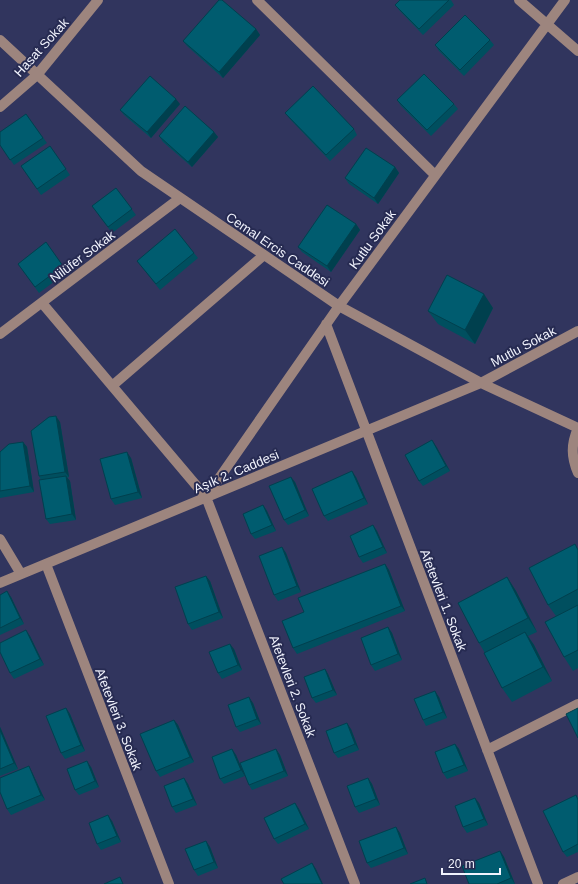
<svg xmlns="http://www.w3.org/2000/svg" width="578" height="884" viewBox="0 0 578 884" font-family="Arial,sans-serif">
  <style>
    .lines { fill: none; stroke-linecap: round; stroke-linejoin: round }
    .minor { stroke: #9d857e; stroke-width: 10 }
    .wall { fill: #004f5f }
    .shaded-wall { fill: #00404e }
    .building { fill: #005c6f; stroke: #00404e }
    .labels { text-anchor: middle; stroke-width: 4; stroke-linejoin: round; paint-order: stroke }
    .street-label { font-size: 13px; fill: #f1f3fd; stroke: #272b52 }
  </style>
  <rect width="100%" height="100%" fill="#31355e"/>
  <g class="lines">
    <!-- minor -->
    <path class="minor" d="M257 0 435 175
      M519 0 578 51
      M0 40 141 171 339 306 481 383 578 428
      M0 107 37 75 98 0
      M42 303 206 497 355 884
      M326 324 538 884
      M0 334 180 198
      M112 386 264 255
      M578 428C571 444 571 457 578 473
      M206 497 339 306 565 0
      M0 539 21 574
      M46 564 169 884
      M0 583 481 383 578 331
      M487 750 578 704
      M563 884 578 877"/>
  </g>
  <!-- wall -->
  <path class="wall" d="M400 0H451L454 5 423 35 399 10 395 5Z
    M256 29 260 35 223 78 187 46 183 41Z
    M490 40 494 45 464 76 439 51 435 45Z
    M397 100 454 104 458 109 431 136 401 106Z
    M180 104 151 138 124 115 120 110Z
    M285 113 354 129 357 135 330 161 289 118Z
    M26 114 47 143 14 165 0 145Z
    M214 132 218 137 192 167 163 142 159 136Z
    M50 146 70 175 41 195 21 166Z
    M395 167 399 173 378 204 349 184 345 178Z
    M116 188 136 215 112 233 92 206Z
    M356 224 360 230 331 272 302 252 298 247Z
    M46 242 67 272 39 293 18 264Z
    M194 253 198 258 160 290 137 261Z
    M493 308 475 344 438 324 428 311Z
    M60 422 69 477 67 478 70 481 76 520 50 524 46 519 41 480 39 476Z
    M23 442 27 447 34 492 0 498V452Z
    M436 446 450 471 423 486 419 481Z
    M131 458 142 498 115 505 111 499Z
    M356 477 368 504 328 521 324 516Z
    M295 482 309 516 288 525 284 520Z
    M263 505 267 511 276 531 255 539 251 534Z
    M373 525 377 531 387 553 363 563 359 557Z
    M282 547 286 553 301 592 278 601 274 595Z
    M578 548V668L573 671 564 657 556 616 548 605Z
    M385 564 389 570 405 611 297 654 293 648 304 612Z
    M507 577 516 591 537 632 528 636 534 645 552 681 512 702 502 688 485 653 479 643Z
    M210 581 223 618 192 630 188 624Z
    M0 595 11 597 24 624 0 635Z
    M388 627 392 633 402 660 375 671 371 665Z
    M30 636 44 665 14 679 10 673Z
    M234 649 242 670 222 679 218 673Z
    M325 669 328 674 337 695 316 703 312 698Z
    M439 697 447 718 426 726 423 720Z
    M253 703 261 724 240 732 236 727Z
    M66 708 70 714 85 751 65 759 61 753Z
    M174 720 178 725 194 762 160 777 156 771Z
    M0 727 18 769 0 776Z
    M351 729 359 750 338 758 334 753Z
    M455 744 459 749 468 771 447 779 443 773Z
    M232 749 236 755 245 776 224 784 220 779Z
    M276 749 280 755 288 776 252 790 249 785Z
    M91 767 99 787 79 795 75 790Z
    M32 772 45 800 11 815 7 809Z
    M184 778 188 784 197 805 176 813 172 807Z
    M368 778 372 784 380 805 359 813 355 807Z
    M576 795 578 798V852L567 857 563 852Z
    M295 803 299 809 309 829 278 844 274 839Z
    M479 803 488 825 467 833 463 827Z
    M112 821 121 842 101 850 97 844Z
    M400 833 408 854 371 868 367 863Z
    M206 841 210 847 218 868 198 876 194 870Z
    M500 851 504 857 515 884H469Z"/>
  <!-- shaded-wall -->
  <path class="shaded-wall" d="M256 29 260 35 223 78 219 72Z
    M176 99 180 104 151 138 147 132Z
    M214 132 218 137 192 167 188 162Z
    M395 167 399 173 378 204 374 198Z
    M356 224 360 230 331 272 327 266Z
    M484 294 493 308 475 344 465 330Z
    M56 416 60 422 69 477 65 472Z
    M432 440 436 446 450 471 446 466Z
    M23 442 27 447 34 492 30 486Z
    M127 452 131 458 142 498 138 492Z
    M352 471 356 477 368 504 364 498Z
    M66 476 70 481 76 520 72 514Z
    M291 477 295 482 309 516 305 510Z
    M263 505 267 511 276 531 272 525Z
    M373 525 377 531 387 553 383 547Z
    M282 547 286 553 301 592 297 586Z
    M385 564 389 570 405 611 401 606Z
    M206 576 210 581 223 618 219 612Z
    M507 577 516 591 537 632 528 618Z
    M7 591 11 597 24 624 20 618Z
    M388 627 392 633 402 660 398 654Z
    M26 630 30 636 44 665 40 659Z
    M525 632 534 645 552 681 543 667Z
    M230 644 234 649 242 670 238 665Z
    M325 669 328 674 337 695 333 690Z
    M435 691 439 697 447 718 443 712Z
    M249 697 253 703 261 724 257 719Z
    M66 708 70 714 85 751 81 745Z
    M174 720 178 725 194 762 190 757Z
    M347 723 351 729 359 750 355 744Z
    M0 727 1 729 18 769 14 763 0 730Z
    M455 744 459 749 468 771 464 765Z
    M232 749 236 755 245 776 241 770Z
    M276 749 280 755 288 776 284 771Z
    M87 761 91 767 99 787 95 781Z
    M29 766 32 772 45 800 41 795Z
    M184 778 188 784 197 805 193 799Z
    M368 778 372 784 380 805 376 799Z
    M475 798 479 803 488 825 484 819Z
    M295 803 299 809 309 829 305 824Z
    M108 815 112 821 121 842 117 836Z
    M396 827 400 833 408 854 404 848Z
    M206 841 210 847 218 868 214 862Z
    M500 851 504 857 515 884 511 878Z
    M312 863 316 869 323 884H322Z"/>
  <!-- building -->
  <path class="building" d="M219 0H222L256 29 219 72 183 41Z
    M400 0H449L419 29 395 5Z
    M465 15 490 40 460 70 435 45Z
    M424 74 454 104 427 130 397 100Z
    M150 76 176 99 147 132 120 110Z
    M313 86 354 129 326 155 285 113Z
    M185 106 214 132 188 162 159 136Z
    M26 114 43 138 10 160 0 145V132Z
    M50 146 66 169 37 189 21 166Z
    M366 148 395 167 374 198 345 178Z
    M116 188 132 209 108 227 92 206Z
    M327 205 356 224 327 266 298 247Z
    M175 229 194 253 156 284 137 261Z
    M46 242 63 266 35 287 18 264Z
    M447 275 484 294 465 330 428 311Z
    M56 416 65 472 39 476 31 431 49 417Z
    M432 440 446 466 419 481 405 455Z
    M23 442 30 486 0 491V452L9 444Z
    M127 452 138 492 111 499 100 459Z
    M352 471 364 498 324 516 312 489Z
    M66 476 72 514 46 519 39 480Z
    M291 477 305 510 284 520 269 486Z
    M263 505 272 525 251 534 243 514Z
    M373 525 383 547 359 557 350 536Z
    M575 544 578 550V589L548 605 529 568Z
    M282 547 297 586 274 595 259 556Z
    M385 564 401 606 293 648 282 621 304 612 298 598Z
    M206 576 219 612 188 624 175 587Z
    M507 577 528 618 479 643 458 603Z
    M7 591 20 618 0 628V595Z
    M578 605V650L564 657 545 622Z
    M388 627 398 654 371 665 361 638Z
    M26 630 40 659 10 673 0 652V643Z
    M525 632 543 667 502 688 484 653Z
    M230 644 238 665 218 673 209 652Z
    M325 669 333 690 312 698 304 677Z
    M435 691 443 712 423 720 414 699Z
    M249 697 257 719 236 727 228 705Z
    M66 708 81 745 61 753 46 716Z
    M578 708V738L566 714Z
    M174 720 190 757 156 771 140 734Z
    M347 723 355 744 334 753 326 731Z
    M0 730 14 763 0 769Z
    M455 744 464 765 443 773 435 752Z
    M232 749 241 770 220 779 212 757Z
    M276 749 284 771 249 785 240 763Z
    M87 761 95 781 75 790 67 769Z
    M29 766 41 795 7 809 0 792V778Z
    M184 778 193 799 172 807 164 786Z
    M368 778 376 799 355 807 347 786Z
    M576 795 578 800V844L563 852 543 811Z
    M475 798 484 819 463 827 455 806Z
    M295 803 305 824 274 839 264 818Z
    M108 815 117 836 97 844 89 823Z
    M396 827 404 848 367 863 359 841Z
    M206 841 214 862 194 870 185 849Z
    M500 851 511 878 497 884H469L462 866Z
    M312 863 322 884H284L281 879Z
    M120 877 123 884H104Z
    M425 878 427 884H410Z"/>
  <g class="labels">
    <!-- street labels -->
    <g class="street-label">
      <text transform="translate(41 47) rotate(-48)" y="5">Hasat Sokak</text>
      <text transform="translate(372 239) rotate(-54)" y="5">Kutlu Sokak</text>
      <text transform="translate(278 249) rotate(34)" y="5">Cemal Ercis Caddesi</text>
      <text transform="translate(82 256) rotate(-37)" y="5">Nilüfer Sokak</text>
      <text transform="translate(523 346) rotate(-28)" y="5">Mutlu Sokak</text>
      <text transform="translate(236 471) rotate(-23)" y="5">Aşık 2. Caddesi</text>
      <text transform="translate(444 600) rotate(69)" y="5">Afetevleri 1. Sokak</text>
      <text transform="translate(293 686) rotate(69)" y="5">Afetevleri 2. Sokak</text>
      <text transform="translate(119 719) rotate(69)" y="5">Afetevleri 3. Sokak</text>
    </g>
  </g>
  <!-- scale -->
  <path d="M442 868v6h58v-6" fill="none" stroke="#f1f3fd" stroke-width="2"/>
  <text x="448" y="868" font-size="12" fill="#f1f3fd" stroke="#272b52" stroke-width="3" paint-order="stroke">20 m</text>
</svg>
